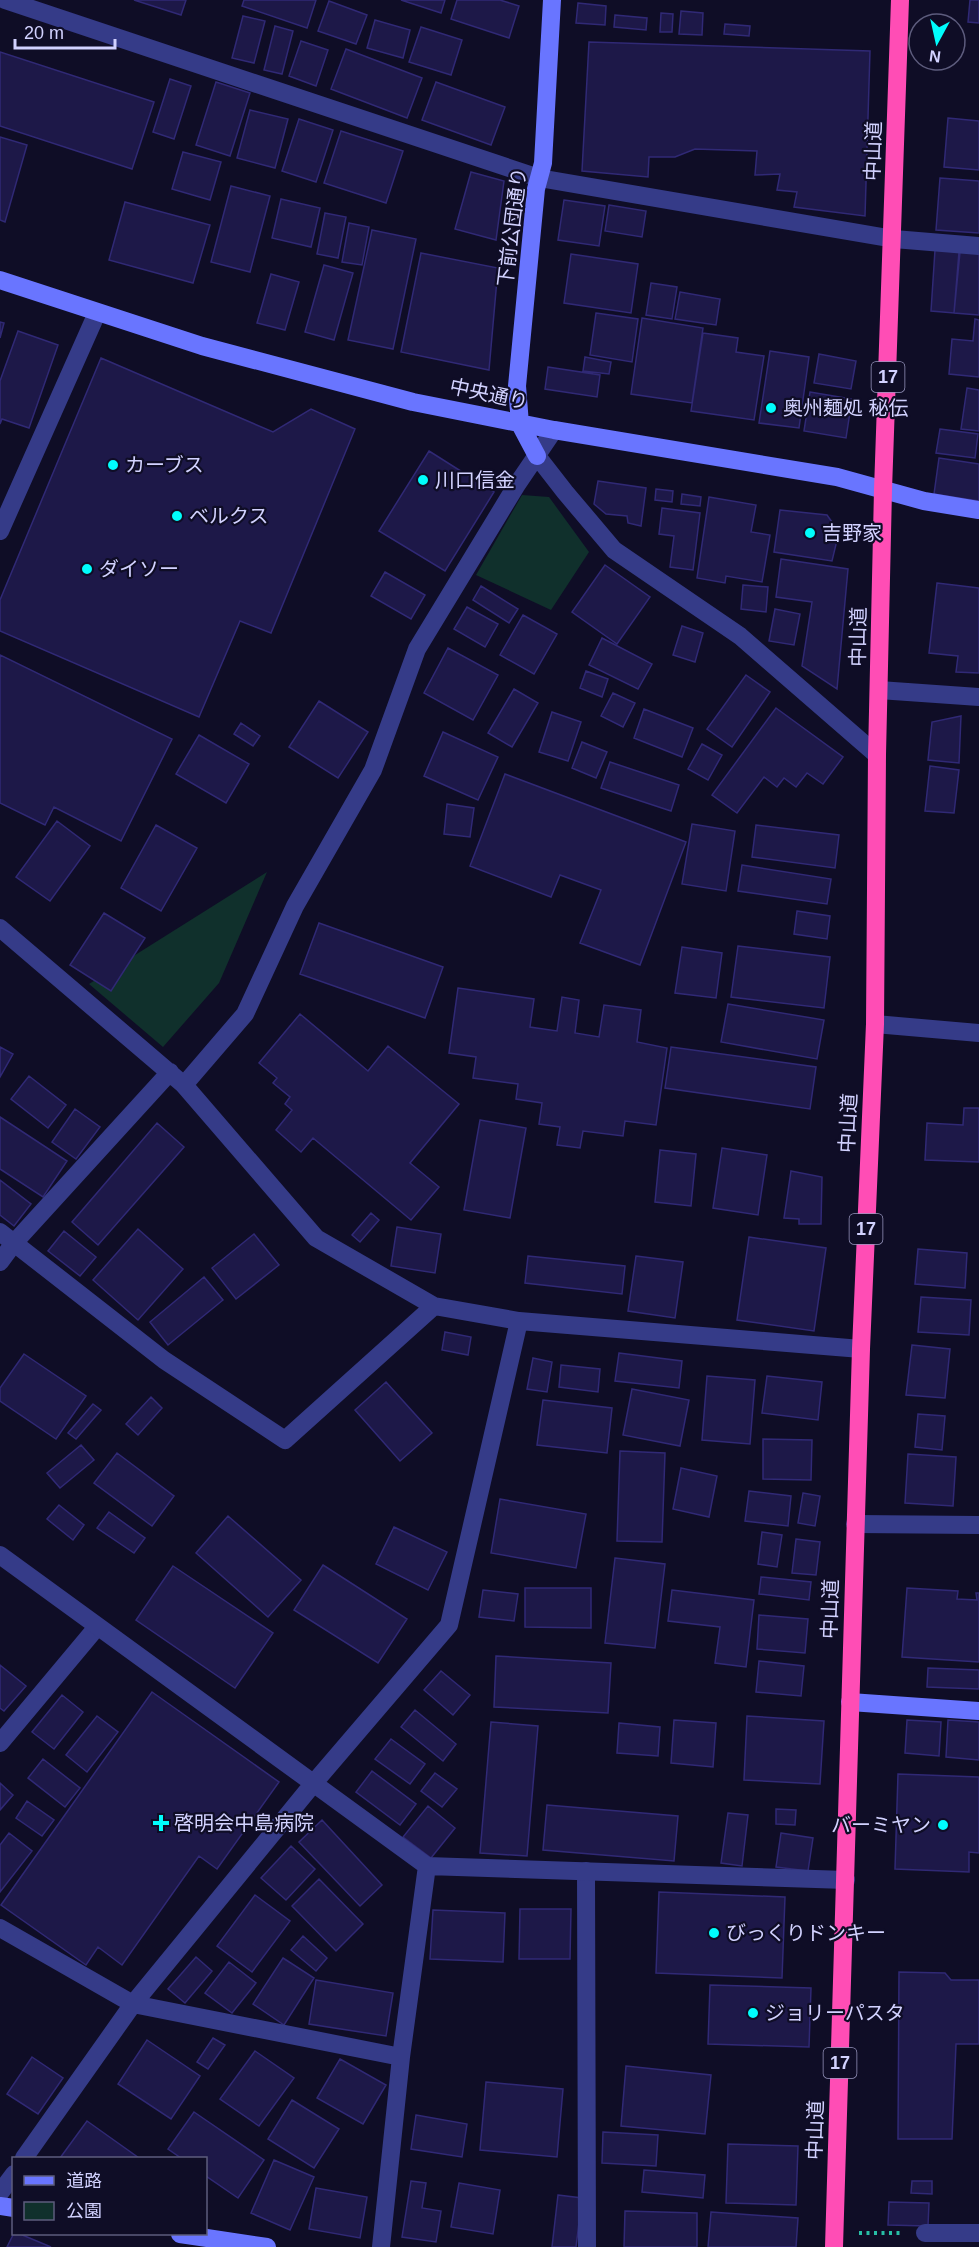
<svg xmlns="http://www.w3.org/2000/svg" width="979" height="2247" viewBox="0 0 979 2247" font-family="Helvetica,'Noto Sans JP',sans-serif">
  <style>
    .green { fill: #10302c }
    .building { fill: #1d1848; stroke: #302975; stroke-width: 1.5 }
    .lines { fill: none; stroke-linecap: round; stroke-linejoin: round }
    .path { stroke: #27bea5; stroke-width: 4; stroke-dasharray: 3 4.5; stroke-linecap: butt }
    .lane { stroke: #353b88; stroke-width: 18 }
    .street { stroke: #353b88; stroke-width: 18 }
    .secondary { stroke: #6975ff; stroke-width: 18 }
    .highway { stroke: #ff4db5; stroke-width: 18 }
    .poi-dot { fill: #00fdfc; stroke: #0f0d26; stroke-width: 2 }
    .labels { text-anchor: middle; stroke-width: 4.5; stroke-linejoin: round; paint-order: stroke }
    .shield { fill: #0f0d26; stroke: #9897be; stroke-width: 1.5 }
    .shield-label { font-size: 18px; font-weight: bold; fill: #d2d2ff }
    .street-label { font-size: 20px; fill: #d2d2ff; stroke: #0f0d26 }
    .poi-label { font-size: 20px; fill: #d2d2ff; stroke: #0f0d26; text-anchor: start }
  </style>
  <rect width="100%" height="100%" fill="#0f0d26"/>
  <!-- green -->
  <path class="green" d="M522 495 549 497 589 552 551 610 476 575Z
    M267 872 219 983 163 1047 89 984Z"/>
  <!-- building -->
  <path class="building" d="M134 0H186L181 15Z
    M244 0H316L307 28 242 6Z
    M401 0H445L441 13Z
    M457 0H500L519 6 509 38 451 19Z
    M970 0H979V23L968 22Z
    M329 1 367 15 356 44 318 31Z
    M578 3 606 6 605 25 576 23Z
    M681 11 703 13 702 35 679 34Z
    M661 13 673 14 672 32H660Z
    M615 15 647 18 646 30 614 27Z
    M243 16 265 21 254 63 232 58Z
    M375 20 410 30 403 58 367 48Z
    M725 24 750 26 749 36 724 34Z
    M275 26 293 31 282 74 264 70Z
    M421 27 462 40 451 75 409 62Z
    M301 41 328 50 316 86 289 76Z
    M589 42 870 51 865 216 794 207 797 192 777 190 780 174 755 175 757 151 695 149 675 157H649L648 177 582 171Z
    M346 49 422 78 407 118 331 89Z
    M0 52 154 102 132 169 0 126Z
    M170 79 191 86 174 139 153 132Z
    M216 82 250 93 230 156 196 145Z
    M436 82 505 107 491 145 422 120Z
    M250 110 288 119 275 168 237 158Z
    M948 118 979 121V170L944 167Z
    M299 119 333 130 316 182 282 171Z
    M341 131 403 151 386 203 324 183Z
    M0 137 27 145 5 222 0 220Z
    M183 152 221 162 210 200 172 189Z
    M471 172 504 181 496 240 455 229Z
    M940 178 979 181V233L936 230Z
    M231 186 270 196 250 272 211 262Z
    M281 199 320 208 311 247 272 238Z
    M564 200 605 206 599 246 558 240Z
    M125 202 210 225 193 283 109 260Z
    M609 205 646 211 642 237 605 231Z
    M325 213 346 217 338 258 317 254Z
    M349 223 369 227 362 265 342 262Z
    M372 230 416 239 393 349 348 340Z
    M935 250 959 252 954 313 931 311Z
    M960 252 979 253V315L954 313Z
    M421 253 498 268 489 370 401 352Z
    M571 254 638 264 631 313 564 303Z
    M324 265 353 273 334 340 305 332Z
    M271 274 299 282 285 330 257 323Z
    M651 283 677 287 672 319 646 315Z
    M680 292 720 299 716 325 675 319Z
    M596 313 638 319 632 362 590 355Z
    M642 318 703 328 692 403 631 394Z
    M975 319 979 320V377L949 374 952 339 973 341Z
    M0 322 4 323 0 338Z
    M18 331 58 345 29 428 2 419 0 424V381Z
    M703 333 738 338 736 352 764 356 754 420 691 411Z
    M770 351 809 357 799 428 759 423Z
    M819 354 856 361 851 389 814 383Z
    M585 357 611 362 609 374 583 371Z
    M101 358 273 432 311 409 355 429 271 633 240 621 199 717 0 631V600Z
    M548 367 600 375 597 397 545 389Z
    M967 388 979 390V431L961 429Z
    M810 392 852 399 846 438 804 431Z
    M940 429 978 434 975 458 936 453Z
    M429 451 494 492 445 571 379 531Z
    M939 458 979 464V501L934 494Z
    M598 481 646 488 641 526 628 523 627 516 606 514 594 504Z
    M656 489 673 491 672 502 655 500Z
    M682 494 701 497 700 506 681 504Z
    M709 497 756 505 751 532 770 535 762 582 726 576 725 583 697 578Z
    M662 508 700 513 693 570 670 567 674 536 659 534Z
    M780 510 827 515 839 532 832 561 774 552Z
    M781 559 848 569 837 689 802 666 812 602 776 597Z
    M605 565 650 597 617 644 572 612Z
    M385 572 425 595 411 619 371 596Z
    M937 583 979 588V673L956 672 958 656 929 653Z
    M743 585 768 587 766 612 741 609Z
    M481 586 518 609 509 623 473 600Z
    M467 607 498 624 485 647 454 629Z
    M775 609 800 614 794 645 769 641Z
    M523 615 557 634 534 674 500 655Z
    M682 626 703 633 695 662 673 655Z
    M602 638 652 664 638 689 589 665Z
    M448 648 498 675 473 720 424 693Z
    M0 655 172 739 121 841 54 807 45 825 0 803Z
    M586 671 608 679 602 697 580 688Z
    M746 675 770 692 732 747 707 729Z
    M514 689 538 703 512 747 488 733Z
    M613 693 635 703 623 727 601 716Z
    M319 701 368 732 338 778 289 747Z
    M776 708 843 757 823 784 807 773 796 787 784 778 777 787 764 777 737 813 712 795Z
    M644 709 693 728 682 757 634 738Z
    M552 712 581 722 568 761 539 752Z
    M961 716 959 763 928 760 932 722Z
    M241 723 260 736 253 746 234 734Z
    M443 732 498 757 478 800 424 776Z
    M199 735 249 764 226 803 176 774Z
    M582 742 607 752 596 778 572 768Z
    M702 744 722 755 708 780 688 769Z
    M610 762 679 785 671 811 601 788Z
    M930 766 959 770 954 813 925 811Z
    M505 774 686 842 640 965 580 943 601 890 560 875 551 897 470 866Z
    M447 804 474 808 470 837 444 834Z
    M57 821 90 846 50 901 16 877Z
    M692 824 735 831 726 891 682 884Z
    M156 825 197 848 161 911 121 888Z
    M756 825 839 835 835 868 752 857Z
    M742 865 831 879 827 904 738 891Z
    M797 911 830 916 827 939 794 934Z
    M104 913 145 938 111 991 70 965Z
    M319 923 443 967 425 1018 300 974Z
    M738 946 830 957 824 1008 731 997Z
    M682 947 722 953 716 998 675 993Z
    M458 988 534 999 530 1027 557 1031 562 997 579 1000 575 1033 599 1037 604 1005 641 1010 637 1042 667 1048 656 1125 625 1121 623 1136 583 1131 580 1148 557 1145 560 1127 539 1124 542 1103 516 1099 518 1084 473 1078 476 1057 449 1053Z
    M728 1004 824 1020 817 1059 721 1042Z
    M300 1014 368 1071 388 1046 459 1104 410 1163 439 1187 411 1220 313 1138 301 1152 276 1130 292 1110 285 1104 290 1097 273 1083 277 1078 259 1063Z
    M0 1047 13 1054 0 1077Z
    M671 1047 816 1067 810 1109 665 1088Z
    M29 1076 66 1105 48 1128 11 1099Z
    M964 1108H979V1162L925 1160 927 1123 963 1125Z
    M75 1109 100 1127 76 1159 52 1142Z
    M0 1117 67 1161 43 1197 0 1169Z
    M480 1120 526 1128 510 1218 464 1210Z
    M157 1123 184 1147 98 1245 72 1222Z
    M722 1148 767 1155 758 1215 713 1208Z
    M660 1150 696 1154 691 1206 655 1202Z
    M791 1171 822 1177 821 1224H799V1219L784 1218Z
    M0 1180 31 1204 14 1226 0 1215Z
    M371 1213 379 1220 360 1242 352 1235Z
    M397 1227 441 1234 435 1273 391 1266Z
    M138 1229 183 1269 138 1320 93 1280Z
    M64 1231 96 1257 80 1276 48 1251Z
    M254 1234 279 1265 236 1299 212 1268Z
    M749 1237 826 1248 814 1331 737 1320Z
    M918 1249 967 1253 965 1288 915 1284Z
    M528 1256 625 1266 622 1294 525 1283Z
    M636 1256 683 1262 675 1318 628 1311Z
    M204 1277 223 1300 168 1345 150 1322Z
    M921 1297 971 1300 969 1335 918 1332Z
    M445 1332 471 1337 468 1355 442 1350Z
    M912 1345 950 1349 945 1398 906 1395Z
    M619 1353 682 1361 679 1388 615 1381Z
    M24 1354 86 1396 56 1439 0 1401V1388Z
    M533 1358 552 1362 547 1392 527 1389Z
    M561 1365 600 1369 598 1392 559 1387Z
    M707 1376 755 1380 750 1444 702 1440Z
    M767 1376 822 1382 818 1420 762 1413Z
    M386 1382 432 1433 400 1461 355 1410Z
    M632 1389 689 1400 680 1446 623 1435Z
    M151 1397 162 1408 138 1435 126 1424Z
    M543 1400 612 1408 607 1453 537 1445Z
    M93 1404 101 1410 76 1439 68 1433Z
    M918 1414 945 1416 942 1450 915 1447Z
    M763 1439 812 1440 811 1480 763 1479Z
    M81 1445 94 1460 60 1488 47 1473Z
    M620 1451 665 1453 662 1542 617 1541Z
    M117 1453 174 1496 152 1526 94 1483Z
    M908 1454 956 1457 953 1506 905 1503Z
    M681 1468 717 1476 709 1517 673 1509Z
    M749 1491 791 1496 788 1526 745 1521Z
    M803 1493 820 1496 815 1526 798 1523Z
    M500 1499 586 1514 576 1568 491 1553Z
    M59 1505 84 1525 73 1540 47 1519Z
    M109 1512 145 1538 134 1553 97 1528Z
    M228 1516 301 1580 268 1617 196 1553Z
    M394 1527 447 1552 428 1590 376 1564Z
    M762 1532 782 1535 777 1567 758 1564Z
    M796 1539 820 1542 816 1575 792 1573Z
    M615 1558 665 1564 655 1648 605 1643Z
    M323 1565 407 1619 378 1663 294 1610Z
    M173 1566 273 1633 235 1688 136 1620Z
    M761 1577 811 1582 809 1600 759 1594Z
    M525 1588H591V1628L525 1627Z
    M907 1588 958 1591 957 1599 977 1600 976 1593H979V1662L902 1657Z
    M483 1590 518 1594 514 1621 479 1617Z
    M672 1590 754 1600 746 1667 715 1663 720 1627 668 1621Z
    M759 1615 808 1619 805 1653 757 1649Z
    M496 1656 611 1663 608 1713 494 1707Z
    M759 1661 804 1666 801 1696 756 1692Z
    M0 1665 26 1686 4 1711 0 1708Z
    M928 1668 979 1670V1689L927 1687Z
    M441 1671 470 1695 453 1715 424 1690Z
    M152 1692 279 1782 217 1869 199 1856 122 1965 98 1947 86 1965 1 1905Z
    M62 1695 83 1712 54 1749 32 1732Z
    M415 1710 456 1744 443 1761 401 1727Z
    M97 1716 118 1732 87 1772 66 1755Z
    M747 1716 824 1721 820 1784 744 1780Z
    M674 1720 716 1723 713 1767 671 1763Z
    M907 1720 941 1722 939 1756 905 1753Z
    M948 1720 979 1722V1760L946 1757Z
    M491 1722 538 1726 527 1856 480 1853Z
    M619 1723 660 1727 658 1756 617 1753Z
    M391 1739 425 1764 410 1784 375 1759Z
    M43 1759 80 1788 65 1807 28 1778Z
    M372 1771 416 1804 400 1825 356 1792Z
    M435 1773 457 1789 442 1807 421 1791Z
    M898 1774 979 1777V1853L969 1852V1872L895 1869Z
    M0 1783 13 1795 0 1810Z
    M27 1801 54 1820 42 1836 16 1818Z
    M547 1805 678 1816 674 1861 543 1850Z
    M428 1806 455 1828 431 1858 403 1837Z
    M776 1809 796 1810 795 1825 776 1824Z
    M728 1813 748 1815 742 1866 721 1863Z
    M322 1820 382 1885 360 1906 299 1842Z
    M9 1833 32 1851 0 1892V1845Z
    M781 1833 813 1838 808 1871 776 1867Z
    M291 1846 315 1869 286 1900 261 1878Z
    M319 1879 363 1924 336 1951 292 1906Z
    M659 1892 785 1897 782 1978 656 1973Z
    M255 1895 290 1921 252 1972 217 1946Z
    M520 1909H571L570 1959H519Z
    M433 1910 505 1913 503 1962 430 1959Z
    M303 1936 327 1958 316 1971 291 1950Z
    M196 1957 212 1971 185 2003 168 1989Z
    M283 1958 314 1978 284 2025 253 2004Z
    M229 1962 256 1983 232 2013 205 1993Z
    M899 1972 945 1973 951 1980H979V2044H956L952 2139H898Z
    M316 1980 393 1993 386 2036 309 2024Z
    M710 1985 811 1988 809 2047 708 2044Z
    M213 2038 225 2045 208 2069 197 2062Z
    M147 2040 200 2076 171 2119 118 2084Z
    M255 2051 294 2078 259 2126 220 2099Z
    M32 2057 63 2078 38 2114 7 2094Z
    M340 2059 386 2085 363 2124 317 2098Z
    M626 2066 711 2075 705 2134 621 2126Z
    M486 2082 563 2089 557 2157 480 2150Z
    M292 2100 339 2129 314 2168 268 2139Z
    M194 2112 264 2160 238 2198 206 2176V2158H181L168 2149Z
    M416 2115 467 2124 462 2157 411 2149Z
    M87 2121 139 2158H60Z
    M603 2132 658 2135 656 2166 602 2163Z
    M728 2144 798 2146 796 2205 726 2203Z
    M274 2160 314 2177 290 2230 251 2213Z
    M644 2170 705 2175 703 2198 642 2192Z
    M411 2181 426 2183 422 2208 441 2211 436 2242 402 2237Z
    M912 2181H932V2194L911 2193Z
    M459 2183 500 2190 493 2234 451 2227Z
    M316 2188 367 2197 360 2238 309 2229Z
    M558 2195 582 2198 576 2247H552Z
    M889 2202 929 2203 928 2226 888 2225Z
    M625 2211 697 2213V2247H624Z
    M711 2212 798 2218 796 2247H708Z
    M14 2233 20 2234 51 2247H7Z"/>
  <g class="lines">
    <!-- path -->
    <path class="path" d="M859 2233H900"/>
    <!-- lane -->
    <path class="lane" d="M0 1743 97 1627
      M586 1871 587 2247"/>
    <!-- street -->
    <path class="street" d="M5 0 539 178 894 239 979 246
      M537 456 565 492 614 550 740 636 877 755
      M0 531 97 313
      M879 690 979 697
      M0 928 184 1085 316 1238 434 1306 519 1321 861 1349
      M875 1024 979 1033
      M184 1085 245 1014 295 906 373 770 417 649 516 486 554 430
      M0 1232 164 1360 285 1440 434 1306
      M0 1262 14 1243 170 1072
      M855 1524 979 1525
      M0 1555 427 1866 846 1880
      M0 1928 133 2004 401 2057
      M24 2158 133 2004 313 1784 449 1625 519 1321
      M0 2193 14 2174
      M925 2233H979
      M381 2247 401 2057 427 1866"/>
    <!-- secondary -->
    <path class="secondary" d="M0 280 202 346 413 402 554 430 837 477 924 501 979 510
      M537 456 520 424 517 386 536 189 543 163 552 0
      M850 1702 979 1711
      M0 2206 14 2208
      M180 2234 267 2247"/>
    <!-- highway -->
    <path class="highway" d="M834 2247 861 1349 875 1024 877 755 883 490 900 0"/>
  </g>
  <!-- markers -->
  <g class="poi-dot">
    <circle cx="771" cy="408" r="6"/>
    <circle cx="113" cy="465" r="6"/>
    <circle cx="423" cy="480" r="6"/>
    <circle cx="177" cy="516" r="6"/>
    <circle cx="810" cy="533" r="6"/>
    <circle cx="87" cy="569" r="6"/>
    <path d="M158 1814h6v6h6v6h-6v6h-6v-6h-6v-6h6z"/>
    <circle cx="943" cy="1825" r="6"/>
    <circle cx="714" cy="1933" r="6"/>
    <circle cx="753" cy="2013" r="6"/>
  </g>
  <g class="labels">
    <!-- shield labels -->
    <g class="shield">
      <rect x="871.5" y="362" width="33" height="30" rx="4.5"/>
      <rect x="849.5" y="1214" width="33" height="30" rx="4.5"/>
      <rect x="823.5" y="2048" width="33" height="30" rx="4.5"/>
    </g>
    <g class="shield-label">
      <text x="888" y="383">17</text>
      <text x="866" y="1235">17</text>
      <text x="840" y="2069">17</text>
    </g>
    <!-- street labels -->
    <g class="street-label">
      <text transform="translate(873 151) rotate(-88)" y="7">中山道</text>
      <text transform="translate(512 227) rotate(-83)" y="7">下前公団通り</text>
      <text transform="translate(489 394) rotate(12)" y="7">中央通り</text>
      <text transform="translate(858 637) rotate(-89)" y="7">中山道</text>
      <text transform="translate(848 1123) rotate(-87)" y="7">中山道</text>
      <text transform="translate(830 1609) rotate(-88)" y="7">中山道</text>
      <text transform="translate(815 2130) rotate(-88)" y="7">中山道</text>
    </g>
    <!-- poi labels -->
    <g class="poi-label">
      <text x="783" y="415">奥州麺処 秘伝</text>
      <text x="125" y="472">カーブス</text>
      <text x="435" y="487">川口信金</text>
      <text x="189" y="523">ベルクス</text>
      <text x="822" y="540">吉野家</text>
      <text x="99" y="576">ダイソー</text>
      <text x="174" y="1830">啓明会中島病院</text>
      <text x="931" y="1832" text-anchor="end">バーミヤン</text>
      <text x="726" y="1940">びっくりドンキー</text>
      <text x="765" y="2020">ジョリーパスタ</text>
    </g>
  </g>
  <!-- legend -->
  <rect x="12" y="2157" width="195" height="78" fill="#0f0d26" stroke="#5d5c7d" stroke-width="1.5"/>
  <rect x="24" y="2176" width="30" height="9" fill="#6975ff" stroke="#5d5c7d" stroke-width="1.5"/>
  <text x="66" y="2187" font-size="18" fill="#d2d2ff">道路</text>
  <rect x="24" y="2202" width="30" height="18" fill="#10302c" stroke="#5d5c7d" stroke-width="1.5"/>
  <text x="66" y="2217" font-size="18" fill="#d2d2ff">公園</text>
  <!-- north arrow -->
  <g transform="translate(937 42) rotate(188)"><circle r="28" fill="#0f0d26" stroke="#5d5c7d" stroke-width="1.5"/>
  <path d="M0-4.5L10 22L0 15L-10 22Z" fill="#00fdfc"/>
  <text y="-9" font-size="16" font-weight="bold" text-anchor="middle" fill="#d2d2ff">N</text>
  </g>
  <!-- scale -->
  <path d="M15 39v9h100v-9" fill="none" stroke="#d2d2ff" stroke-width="3"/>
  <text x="24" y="39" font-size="18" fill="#d2d2ff" stroke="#0f0d26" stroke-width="4.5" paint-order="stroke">20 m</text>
</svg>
